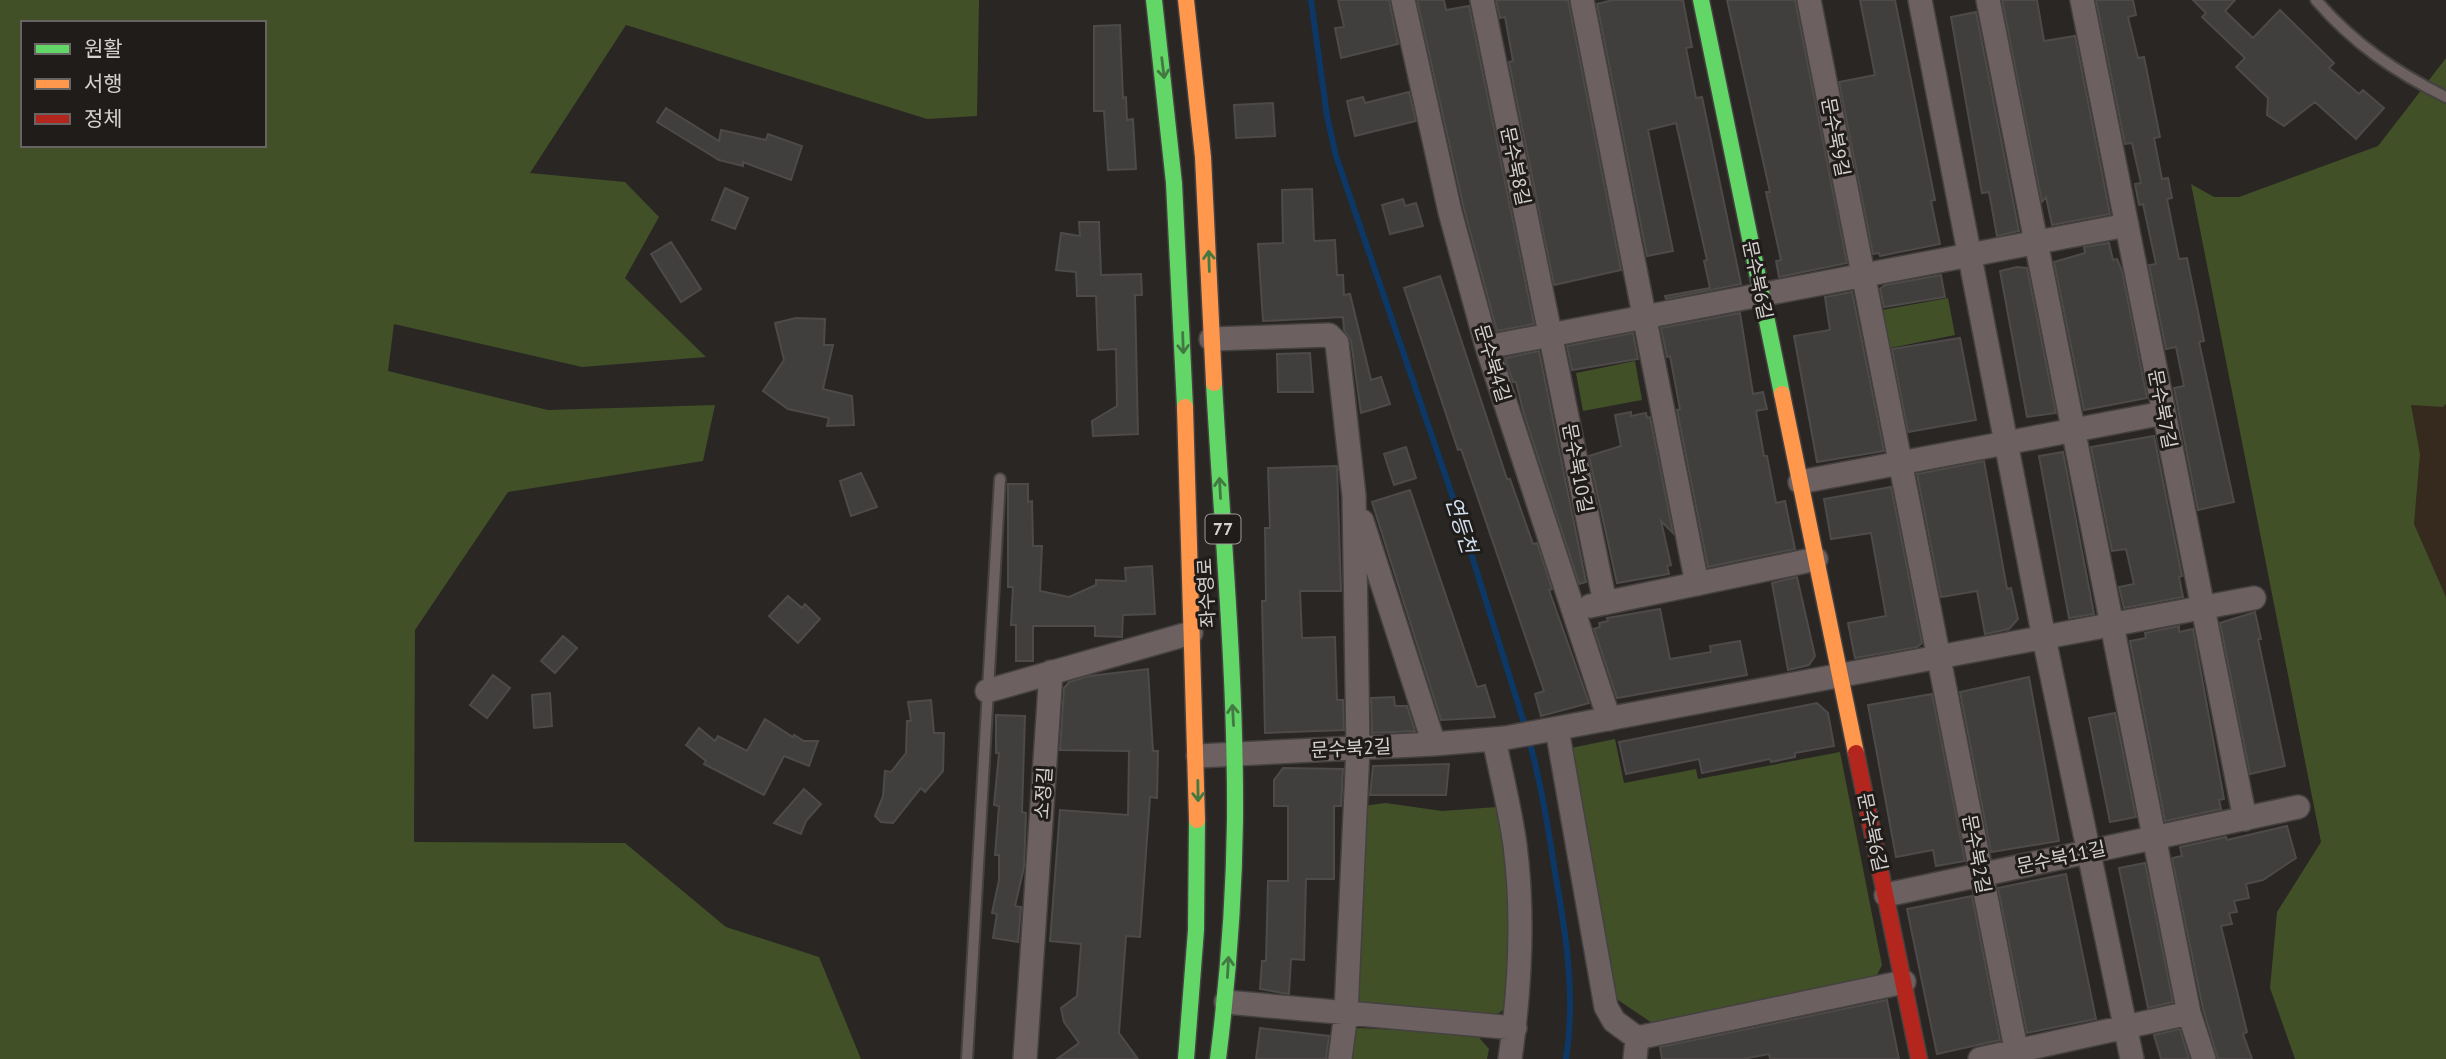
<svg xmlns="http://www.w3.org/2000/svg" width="2446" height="1059" viewBox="0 0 2446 1059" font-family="'PT Sans','Noto Sans KR',sans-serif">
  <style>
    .commercial { fill: #362a1e }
    .green { fill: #415027; fill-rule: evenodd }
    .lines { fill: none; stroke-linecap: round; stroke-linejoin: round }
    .stream { stroke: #0d3866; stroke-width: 6 }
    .building { fill: #413f3e; stroke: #4d4a49; stroke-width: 2 }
    .lane-casing { stroke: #444140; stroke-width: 14 }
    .street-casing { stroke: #444140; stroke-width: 26 }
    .fast-casing { stroke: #444140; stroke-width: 19 }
    .slow-casing { stroke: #444140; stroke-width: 19 }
    .jam-casing { stroke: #444140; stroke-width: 19 }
    .lane { stroke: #6c6160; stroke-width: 10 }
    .street { stroke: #6c6160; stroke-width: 23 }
    .fast { stroke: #63d668; stroke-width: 16 }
    .slow { stroke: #ff974d; stroke-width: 16 }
    .jam { stroke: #b3261e; stroke-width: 16 }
    .oneway { stroke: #427941 }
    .labels { text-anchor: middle; stroke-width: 6; stroke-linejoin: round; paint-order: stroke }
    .shield { fill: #201c1a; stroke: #9e9b99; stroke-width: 2 }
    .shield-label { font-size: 18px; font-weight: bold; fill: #d4d1d0 }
    .street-label { font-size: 19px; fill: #d4d1d0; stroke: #201c1a }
    .water-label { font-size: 21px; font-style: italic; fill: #d1deee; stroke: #201c1a }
  </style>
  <rect width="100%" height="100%" fill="#292624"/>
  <!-- commercial -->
  <path class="commercial" d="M2446 404V597L2414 524 2420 454 2411 405 2443 407Z"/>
  <!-- green -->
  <path class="green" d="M0 0H979L977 116 927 119 626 25 530 173 625 182 659 217 625 278 706 357 582 367 394 324 388 371 548 410 715 405 703 461 508 492 415 630 414 842 625 843 726 927 819 957 861 1059H0ZM23 23H264V145H23Z
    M2446 58V404L2443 407 2411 405 2420 454 2414 524 2446 597V1059H2295L2270 988 2277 912 2321 842 2191 184 2214 197H2239L2378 146Z
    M1948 298 1955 335 1890 348 1882 310Z
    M1635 361 1642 400 1583 411 1576 373Z
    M1615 739 1624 783 1696 769 1698 779 1840 752 1882 965 1876 977 1655 1025 1615 998 1566 749Z
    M1386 803 1442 811 1497 807 1510 888 1506 1008 1493 1017 1362 1008 1351 996 1362 806Z
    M1358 1028 1476 1034 1489 1049 1487 1059H1346L1348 1037Z"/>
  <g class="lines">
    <!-- stream -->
    <path class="stream" d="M1311 0 1327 116 1336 156 1461 521 1526 729
      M1529 740C1541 783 1548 827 1555 872 1566 934 1576 996 1566 1059"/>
  </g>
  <!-- building -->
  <path class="building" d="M1338 0H1389L1398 44 1341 58 1335 28 1344 27Z
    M1417 0H1444L1446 10 1469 6 1534 324 1497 331 1464 209Z
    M1496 0H1568L1621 270 1554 285 1509 62 1513 61 1505 17 1500 18Z
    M1613 0H1683L1692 47 1686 48 1696 98 1702 97 1741 284 1666 299 1665 296 1710 288 1704 261 1707 260 1676 123 1648 130 1673 251 1647 256 1597 4Z
    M1727 0H1795L1847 263 1779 277 1776 261 1781 260 1766 192H1770Z
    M1860 0H1895L1935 200 1931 201 1940 244 1880 256 1879 253 1873 254 1839 82 1875 75Z
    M2002 0H2037L2044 41 2075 36 2110 214 2052 225 2046 197 2042 202Z
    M2096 0H2133L2136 15 2128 17 2138 58 2144 57 2160 137 2154 138 2162 179 2168 178 2172 198 2167 199 2179 259 2187 258 2204 341 2199 342 2234 502 2198 510 2174 388 2184 386 2176 347 2166 349 2149 265 2156 264 2143 204 2139 205 2135 184 2141 183 2132 143 2125 144Z
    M2193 0H2235L2225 11 2253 38 2280 10 2334 63 2329 68 2359 94 2363 90 2384 108 2356 139 2315 102 2284 126 2267 115 2268 98 2236 67 2245 58 2202 17 2206 13Z
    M1976 12 2019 231 1997 236 1989 192 1982 193 1951 17Z
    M1120 25 1123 98 1126 97 1127 120 1133 119 1136 169 1108 170 1104 111H1094V26Z
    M1409 92 1416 121 1355 136 1347 101 1363 97 1365 103Z
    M1273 103 1275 136 1236 138 1234 105Z
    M666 108 719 141 721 130 766 140 768 134 802 146 791 180 743 162V166L719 160 657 122Z
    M725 188 748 198 735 229 712 220Z
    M1312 189 1314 241 1335 240 1337 275H1343L1344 295 1350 294 1371 380 1381 377 1390 404 1361 413 1351 341 1344 330 1343 317 1263 321 1258 244 1283 243 1282 190Z
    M1403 199 1405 206 1416 203 1423 226 1390 234 1382 205Z
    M1079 222H1099L1101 275 1141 274 1142 295H1135L1138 434 1093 436 1092 421 1117 406 1116 349 1098 350 1096 296H1077L1076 272 1056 270 1061 233 1080 236Z
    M671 242 701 289 681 302 651 254Z
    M2109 243 2113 260 2117 259 2122 271 2147 398 2084 410 2054 262 2085 253 2084 247Z
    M2017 267 2027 268 2056 413 2027 417 2000 271Z
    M1941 275 1945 297 1884 307 1880 289 1885 285Z
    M1440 276 1507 479H1510L1533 544 1537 543 1552 589 1549 590 1589 703 1541 716 1535 694 1544 691 1461 449 1458 450 1404 288Z
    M1852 292 1884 451 1817 462 1794 336 1830 330 1825 297Z
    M1740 313 1753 394 1763 392 1767 409 1756 411 1764 456H1767L1776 503 1785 501 1795 549 1708 567 1677 410 1680 409 1670 356 1667 357 1661 328Z
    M796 318 825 319 824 345H833L823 389 852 396 854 425 827 426 829 418 788 409 763 391 784 360 775 323Z
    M1633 333 1638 359 1572 370 1567 346Z
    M1960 338 1976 420 1908 432 1892 349Z
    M1539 351 1586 582 1579 584 1523 411 1516 382H1513L1505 358Z
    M1310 353 1313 392H1278L1277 354Z
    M1631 412V416L1646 413 1647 418 1650 417 1673 533 1661 521 1671 565 1667 566 1669 574 1617 583 1589 456 1621 446 1615 415Z
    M2154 436 2182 576 2179 577 2183 597 2124 608 2119 587 2134 584 2126 549 2112 551 2091 447Z
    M1406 447 1416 478 1394 485 1384 454Z
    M2063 452 2094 614 2069 618 2039 456Z
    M1984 461 2007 589 2011 588 2018 619 2009 629 1985 634 1977 591 1941 597 1917 474Z
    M1337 466 1341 591H1300L1302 638 1335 637 1337 700H1343L1344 730 1265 733 1262 601H1266L1265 528H1270L1268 468Z
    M861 473 877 507 851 516 840 481Z
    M1008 484H1028V502L1032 501 1033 546H1042L1040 591 1069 597 1096 585V580L1126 581 1125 568 1152 566 1155 614 1123 615 1122 637 1095 636V626H1033V661H1016V625H1011L1013 587H1008Z
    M1891 487 1922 643 1917 647 1855 658 1848 623 1886 616 1871 533 1831 539 1824 499Z
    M1410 490 1477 687 1485 685 1495 717 1441 720 1372 502Z
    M1797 577 1815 656 1809 665 1788 670 1772 583Z
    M788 596 802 608 805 604 820 619 798 643 769 616Z
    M1660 609 1670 659 1711 652 1710 646 1740 641 1747 675 1617 698 1594 629 1600 627 1599 623 1608 621 1607 618Z
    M2255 612 2261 639H2258L2285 766 2250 774 2220 623Z
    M2179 626V632L2193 629 2224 799 2219 800 2221 809 2165 821 2130 641 2146 638 2145 633Z
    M563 636 577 648 555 673 541 661Z
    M1148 669 1153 751H1158L1157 798 1150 797 1140 937 1126 936 1119 1033 1138 1059H1057L1079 1043 1064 1022 1061 1008 1077 996 1081 944 1050 941 1060 810 1128 815 1129 751 1060 750 1064 688 1069 682 1089 676Z
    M493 675 510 688 487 718 470 705Z
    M2029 677 2059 841 1991 852 1960 692Z
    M550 693 552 726 534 728 532 695Z
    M1932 694 1965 861 1936 866 1933 850 1896 857 1868 705Z
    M1394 697 1395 706H1407L1415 731 1372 733 1371 698Z
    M931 700 934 733H944L943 771 925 792 921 788 893 823 881 822 875 816 883 796 885 771 891 772 906 753 907 721H911L908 702Z
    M1817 703 1828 713 1834 746 1795 753V757L1771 762 1770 759 1702 773 1699 759 1626 774 1619 742Z
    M2115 713 2136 817 2110 822 2089 718Z
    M996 715 1025 716 1022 812 1026 813 1024 867 1015 906 1021 907 1018 942 993 938 997 914 992 913 999 880V855H995L999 806 994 805 999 753H996Z
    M765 719 793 737 794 735 804 741H818L809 766 784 756 764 795 704 764 706 761 686 745 699 728 715 741 718 736 747 751Z
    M1449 764 1446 795H1370L1373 766Z
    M1283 768 1343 769 1341 806H1334V879H1306L1304 960 1291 959 1289 994 1260 989 1262 961H1266L1268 881H1288V806H1274V780Z
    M804 789 821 804 806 821 801 834 774 823Z
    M2287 826 2296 858 2263 880 2246 884 2249 898 2234 901 2237 912 2229 913 2232 924 2221 926 2247 1032 2243 1034 2252 1059H2218L2203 1009 2172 858 2182 856 2180 847 2226 837 2227 840Z
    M2145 863 2173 1002 2148 1008 2119 868Z
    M2066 874 2096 1019 2027 1033 1998 888Z
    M1972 896 2000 1040 1937 1054 1907 909Z
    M1887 1000 1899 1059H1770L1769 1054 1743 1059H1662L1660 1047Z
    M1260 1028 1329 1036 1326 1059H1256Z
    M2180 1029 2189 1059H2161L2154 1035Z"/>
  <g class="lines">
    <defs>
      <path id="lane" d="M2316 0C2353 43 2395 72 2446 97
        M967 1059 1000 479"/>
      <path id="street" d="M1403 0 1450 212 1487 347 1609 719
        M1482 0 1605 603
        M1582 0 1697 584
        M1809 0 2018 1059
        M1920 0 2044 638 2132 1059
        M1988 0 2189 1013 2204 1059
        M2082 0 2245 819
        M1211 339 1329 335 1337 343 1354 496 1358 748 1346 1013 1340 1059
        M1487 347 2127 225
        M1800 482 2164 413
        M1362 521 1434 744
        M1590 606 1816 559
        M987 691 1191 633
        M1557 729 1606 1007 1614 1021 1637 1038
        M1494 739C1501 774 1510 809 1515 845 1524 915 1520 989 1510 1059
        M1198 756 1434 744 1505 738 2254 598
        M1886 895 2298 807
        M1226 1002 1515 1028
        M1637 1038 1904 982
        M1025 1059 1051 672
        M1635 1059 1637 1038
        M1980 1059 2189 1013"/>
      <path id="fast" d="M1154 0 1174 183 1185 407
        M1701 0 1782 394
        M1214 383C1222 529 1236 674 1235 820 1234 900 1228 979 1218 1059
        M1186 1059 1196 930 1197 820"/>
      <path id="slow" d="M1186 0 1203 157 1214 383
        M1782 394 1856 753
        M1185 407 1197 820"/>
      <path id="jam" d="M1856 753 1919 1059"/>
    </defs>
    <!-- lane casing -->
    <use href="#lane" class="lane-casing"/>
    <!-- street casing -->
    <use href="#street" class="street-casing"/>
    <!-- fast casing -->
    <use href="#fast" class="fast-casing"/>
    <!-- slow casing -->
    <use href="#slow" class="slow-casing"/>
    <!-- jam casing -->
    <use href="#jam" class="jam-casing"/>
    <!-- lane -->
    <use href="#lane" class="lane"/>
    <!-- street -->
    <use href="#street" class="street"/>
    <!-- fast -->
    <use href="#fast" class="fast"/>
    <!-- slow -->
    <use href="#slow" class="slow"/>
    <!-- jam -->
    <use href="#jam" class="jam"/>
  </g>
  <!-- one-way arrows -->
  <defs><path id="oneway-shaft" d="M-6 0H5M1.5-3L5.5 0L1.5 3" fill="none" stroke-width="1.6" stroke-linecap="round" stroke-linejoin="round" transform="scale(1.75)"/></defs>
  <g class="oneway">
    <use href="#oneway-shaft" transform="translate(1163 68) rotate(83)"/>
    <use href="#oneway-shaft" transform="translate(1209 261) rotate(-92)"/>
    <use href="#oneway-shaft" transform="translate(1183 343) rotate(88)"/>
    <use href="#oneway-shaft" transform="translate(1220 488) rotate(-93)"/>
    <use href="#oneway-shaft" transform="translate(1233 715) rotate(-93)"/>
    <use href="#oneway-shaft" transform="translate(1198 791) rotate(89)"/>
    <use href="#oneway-shaft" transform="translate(1228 967) rotate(-87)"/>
  </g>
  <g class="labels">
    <!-- shield labels -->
    <rect class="shield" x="1205.5" y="514.5" width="35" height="29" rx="5"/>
    <g class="shield-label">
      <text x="1223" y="535">77</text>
    </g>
    <!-- street labels -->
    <g class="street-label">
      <text transform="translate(1836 137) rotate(79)" y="7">문수북9길</text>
      <text transform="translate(1516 166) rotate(78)" y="7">문수북8길</text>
      <text transform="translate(1758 280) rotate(78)" y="7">문수북6길</text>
      <text transform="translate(1493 363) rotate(73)" y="7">문수북4길</text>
      <text transform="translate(2163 409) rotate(79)" y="7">문수북7길</text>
      <text transform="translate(1578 468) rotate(79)" y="7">문수북10길</text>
      <text transform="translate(1206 593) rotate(-93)" y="7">좌수영로</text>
      <text transform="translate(1351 748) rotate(-3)" y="7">문수북2길</text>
      <text transform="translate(1043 793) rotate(-86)" y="7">소정길</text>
      <text transform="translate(1873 832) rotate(78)" y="7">문수북6길</text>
      <text transform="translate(1977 854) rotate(79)" y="7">문수북2길</text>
      <text transform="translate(2061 857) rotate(-12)" y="7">문수북11길</text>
    </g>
    <!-- water labels -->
    <g class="water-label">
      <text transform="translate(1461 525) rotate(72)" y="7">연등천</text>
    </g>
  </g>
  <!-- legend -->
  <rect x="21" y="21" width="245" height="126" fill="#201c1a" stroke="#686463" stroke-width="2"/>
  <rect x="35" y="44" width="35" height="10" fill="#63d668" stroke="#686463" stroke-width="2"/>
  <text x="84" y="56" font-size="21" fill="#d4d1d0">원활</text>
  <rect x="35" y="79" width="35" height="10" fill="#ff974d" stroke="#686463" stroke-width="2"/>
  <text x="84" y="91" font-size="21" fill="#d4d1d0">서행</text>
  <rect x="35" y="114" width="35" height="10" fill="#b3261e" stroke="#686463" stroke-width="2"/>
  <text x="84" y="126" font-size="21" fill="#d4d1d0">정체</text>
</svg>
